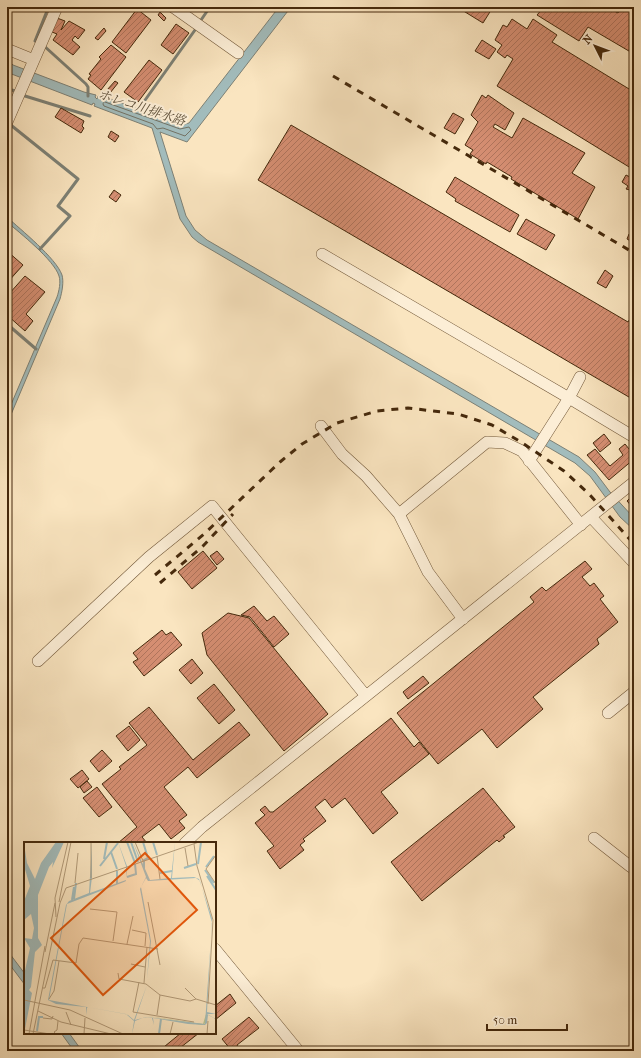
<svg xmlns="http://www.w3.org/2000/svg" width="641" height="1058" viewBox="0 0 641 1058" font-family="'IM FELL French Canon','Noto Serif JP',serif">
  <style>
    .water { fill: #a2bcbc; stroke: #7d8176 }
    .lines { fill: none; stroke-linecap: round; stroke-linejoin: round }
    .shore { stroke: #747264; stroke-width: 1 }
    .stream { stroke: #7d8176; stroke-width: 3 }
    .building { fill: url(#building-hatch); stroke: #45290c }
    .minor-casing { stroke: #725839; stroke-width: 12 }
    .minor { stroke: #fceed6; stroke-width: 11 }
    .rail { stroke: #45290c; stroke-width: 3; stroke-dasharray: 7 7; stroke-linecap: butt }
    .labels { text-anchor: middle; stroke-width: 4; stroke-linejoin: round; paint-order: stroke }
    .water-label { font-size: 13px; font-style: italic; fill: #5c4e38; stroke: #fceed6 }
    .inset-river { fill: none; stroke: #a2bcbc; stroke-width: 2 }
    .inset-road { fill: none; stroke: #b29a78; stroke-width: 1 }
    .view { fill: #e0570c; fill-opacity: 0.15; stroke: #e0570c; stroke-width: 2 }
    .inset-edge { fill: none; stroke: #45290c; stroke-width: 2 }
  </style>
  <defs>
    <pattern id="building-hatch" width="6" height="6" patternUnits="userSpaceOnUse"><rect width="6" height="6" fill="#d58e72"/><path d="M-1 1l2-2M0 6l6-6M5 7l2-2" fill="none" stroke="#af745c"/></pattern>
  </defs>
  <rect width="100%" height="100%" fill="#fae5c0"/>
  <filter id="stains"><feTurbulence type="fractalNoise" baseFrequency=".005" numOctaves="4"/><feColorMatrix values="0 0 0 0 .2 0 0 0 0 .09 0 0 0 0 .02 0 0 0 .5 -.17"/></filter>
  <radialGradient id="worn" r=".72"><stop offset=".6" stop-color="#630" stop-opacity="0"/><stop offset="1" stop-color="#630" stop-opacity=".3"/></radialGradient>
  <!-- water -->
  <path class="water" d="M279 7H291L187 142 160 132 186 216 195 230 207 240 579 457 595 472 610 492 634 518V530L620 517 590 476 575 463 198 242 192 237 180 219 152 128 94 106 95 104 93 103 92 105 9 73V75H7V63L10 65 11 63 13 65 84 92 96 95 95 97 97 99 98 96 114 100 181 125 189 123Z
    M7 217C21 230 56 258 62 275 64 282 62 292 60 299L7 424V414L57 297C59 291 61 282 59 276 54 260 20 233 7 222Z
    M7 950 25 974V985L7 961Z
    M61 1033H69L82 1051H74Z"/>
  <g class="lines">
    <!-- shore -->
    <path class="shore" d="M105 102 180 129 189 127 191 130 185 136 163 128 157 129 153 124 104 106 103 104Z"/>
    <!-- stream -->
    <path class="stream" d="M37 7 47 11 35 41 38 43
      M201 20 210 7
      M43 45 86 84 88 87V96
      M7 89 16 91
      M25 96 90 116
      M143 103 195 30
      M12 126 78 179 58 206 70 216 40 249
      M7 324 36 349"/>
  </g>
  <!-- building -->
  <path class="building" d="M457 7H493L483 23Z
    M544 7H607L618 13 621 7H634V54L588 27 579 41 537 15Z
    M137 9 151 20 126 53 112 42Z
    M160 12 166 18 164 21 158 15Z
    M57 18 65 21 61 30 69 21 85 30 78 39 75 36 72 40 80 47 73 55 53 40 57 34 52 32Z
    M512 19 527 29 533 19 557 35 552 42 634 92V170L497 86 513 59 507 55 505 58 497 52 502 45 495 40 503 25 507 27Z
    M176 24 189 33 173 54 161 45Z
    M104 28 106 31 98 40 95 38Z
    M482 40 496 49 489 59 475 51Z
    M111 45 126 57 101 90 88 79 91 75 89 74 101 59 99 57Z
    M149 60 162 70 138 102 124 92Z
    M115 81 118 83 110 93 107 90Z
    M482 95 486 98 488 95 514 113 505 130 495 124 493 127 512 138 523 118 585 153 572 173 595 187 578 219 511 179 512 177 487 162 486 164 470 154 473 150 465 145 478 122 471 115Z
    M61 108 84 121 82 126 84 128 81 133 55 117Z
    M453 113 464 119 455 134 444 128Z
    M291 125 628 322 634 312V400L258 180Z
    M111 131 119 136 115 142 108 137Z
    M626 175 634 179V191L626 189 628 186 622 182Z
    M455 177 519 215 510 232 455 201 456 199 446 192Z
    M114 190 121 195 116 202 109 197Z
    M526 219 555 235 546 250 517 234Z
    M629 234 634 237V243L627 239Z
    M7 251 23 265 7 283Z
    M605 270 613 276 606 288 597 283Z
    M25 276 45 292 26 314 33 321 25 331 7 315V294L8 295Z
    M604 434 611 443 600 452 593 443Z
    M625 444 634 455V459L609 480 587 455 595 449 610 466 623 455 619 449Z
    M632 496 634 498V509L627 501Z
    M203 551 217 568 192 589 178 572Z
    M217 551 224 559 217 565 210 556Z
    M585 561 592 569 582 577 590 586 594 583 604 596 600 599 618 622 597 639 599 644 533 697 543 709 497 748 482 729 438 764 397 713 534 602 530 597 542 587 546 591Z
    M254 606 267 621 274 616 289 634 274 647 250 617 241 615Z
    M228 613 249 618 328 714 284 751 207 655 202 633Z
    M162 630 166 635 171 632 182 645 144 676 133 662 138 659 133 653Z
    M192 659 203 673 191 684 179 670Z
    M423 676 429 683 408 699 403 692Z
    M214 684 235 710 219 724 197 698Z
    M149 707 193 760 239 722 250 735 197 778 188 767 164 787 187 815 179 821 185 828 171 839 159 824 142 837 147 843H118L137 827 102 784 121 769 119 767 147 745 129 723Z
    M391 718 414 747 419 742 429 754 381 792 398 813 373 834 345 798 332 808 325 799 315 807 326 821 303 839 305 841 300 845 304 850 280 869 267 851 274 846 255 823 265 815 260 810 265 806 270 812H273Z
    M129 726 140 740 128 751 116 736Z
    M102 750 112 761 99 772 90 761Z
    M82 770 89 779 78 788 70 779Z
    M87 781 92 787 84 793 80 787Z
    M97 787 112 807 99 817 83 798Z
    M483 788 515 827 503 836 505 837 499 842 497 840 422 901 391 862Z
    M230 994 236 1003 215 1020V1006Z
    M249 1017 259 1028 237 1045 238 1047 235 1049 234 1047 231 1050 222 1039Z
    M181 1033H199L176 1051H159Z"/>
  <g class="lines">
    <defs>
      <path id="minor" d="M173 7 238 53
        M7 49 34 60
        M7 122 57 7
        M322 254 569 398 634 437
        M321 426 342 454 366 476 399 514 428 572 463 619
        M529 461 569 398 580 377
        M399 514 487 442 505 443 522 451 581 525
        M591 517 634 563
        M38 661 149 557 212 506 366 696
        M608 713 634 692
        M594 838 631 867 634 865
        M185 843 202 827 634 482
        M215 949 297 1049 294 1051
        M7 1050 8 1051"/>
    </defs>
    <!-- minor casing -->
    <use href="#minor" class="minor-casing"/>
    <!-- minor -->
    <use href="#minor" class="minor"/>
    <!-- rail -->
    <path class="rail" d="M333 76 634 253
      M155 575 204 534 280 462 302 444 337 423 377 411 408 408 458 414 492 425 521 442 564 471 590 495 634 544
      M160 583 203 546 233 514"/>
  </g>
  <g class="labels">
    <!-- water labels -->
    <g class="water-label">
      <text transform="translate(142 107) rotate(18)" y="5">ホレコ川排水路</text>
    </g>
  </g>
  <!-- overview -->
  <g transform="translate(24 842)">
    <rect width="192" height="192" fill="#fae5c0"/>
    <path d="M182 172V181L178 183 122 174 179 182Z" fill="#b9c696"/>
    <path d="M32 0H40L28 26 29 20 25 25 14 53V96L18 103 11 110 7 145 5 148 8 151 0 192V133L6 106 0 96 8 97 10 86 7 72 0 78V59L6 44 0 24V2L3 21 11 37 17 21ZM68 0V35L66 51 102 38V24L94 0 103 24 102 37V39L100 40 43 62 25 158 101 172 104 173 110 178 123 143 111 178 122 175 181 182 188 81 176 39 172 36 124 39 122 36 117 45 127 99 123 137 126 99 116 47 122 35 109 0 126 38 147 36 151 0 148 36 170 35 175 37 188 76 183 170 192 172H183L192 177 184 173 183 181 181 183 164 182 163 192 164 182 129 176 130 183 128 176 121 175 111 179 108 192 110 179 102 172 63 165 62 173V165L32 162 24 158 42 63 45 59 65 51Z" fill="#a2bcbc"/>
    <path class="inset-river" d="M103 0 111 21M107 0 114 20M119 0 124 16 120 18V27M129 0 133 13M87 10 93 27M80 17 83 0M174 22 177 0M76 24 94 1M182 25 190 14M160 26 172 22M181 28 190 41M93 29V42M136 31 148 29M183 34 192 48M103 35 112 32 111 22M50 57 52 41M48 58 50 45M13 189 15 175H19M135 192 137 177"/>
    <path class="inset-road" d="M111 0 119 19M170 2 173 24 189 78 184 162M161 6 164 24M192 13 182 27 192 42M133 14 136 37M67 36V0M51 41 54 11M35 60 47 0M124 60 136 123M66 67 93 70 89 99M32 75 31 56 44 0M108 88 122 91 121 104M103 102 109 74M21 110 31 61M107 122 121 125M94 131 95 137 122 142 136 153 166 159 172 157M115 140 109 170 170 180M120 141 123 105M19 146H21L29 118 52 121 55 102 59 96 134 107M161 146 172 157 192 163M25 157 30 149 35 119M0 158 46 168 99 192M14 169 37 180 87 192M42 170 47 183M133 173 136 153M19 176 28 177 29 174M0 188 26 192M5 192 21 104M9 192 36 61 42 46 175 0M32 192 30 190 33 188 34 179M60 192 61 176M146 192 149 180M183 192 184 179"/>
    <path class="view" d="M121 11 173 68 79 153 27 96Z"/>
    <rect width="192" height="192" class="inset-edge"/>
  </g>
  <!-- margin -->
  <rect width="641" height="1058" fill="none" stroke="#fae5c0" stroke-width="24"/>
  <rect x="8" y="8" width="625" height="1042" fill="none" stroke="#45290c" stroke-width="2"/>
  <rect x="12" y="12" width="617" height="1034" fill="none" stroke="#45290c"/>
  <!-- north arrow -->
  <g transform="translate(595 46) rotate(312)" stroke="#fceed6" stroke-width="3" paint-order="stroke">
  <path d="M0-3L7 15L0 10L-7 15Z" fill="#45290c"/>
  <text y="-6" font-size="11" font-weight="bold" text-anchor="middle" fill="#45290c">N</text>
  </g>
  <!-- scale -->
  <path d="M487 1024v6h80v-6" fill="none" stroke="#45290c" stroke-width="2"/>
  <text x="493" y="1024" font-size="12" fill="#45290c" stroke="#fceed6" stroke-width="3" paint-order="stroke">50 m</text>
  <rect width="100%" height="100%" filter="url(#stains)"/>
  <rect width="100%" height="100%" fill="url(#worn)"/>
</svg>
